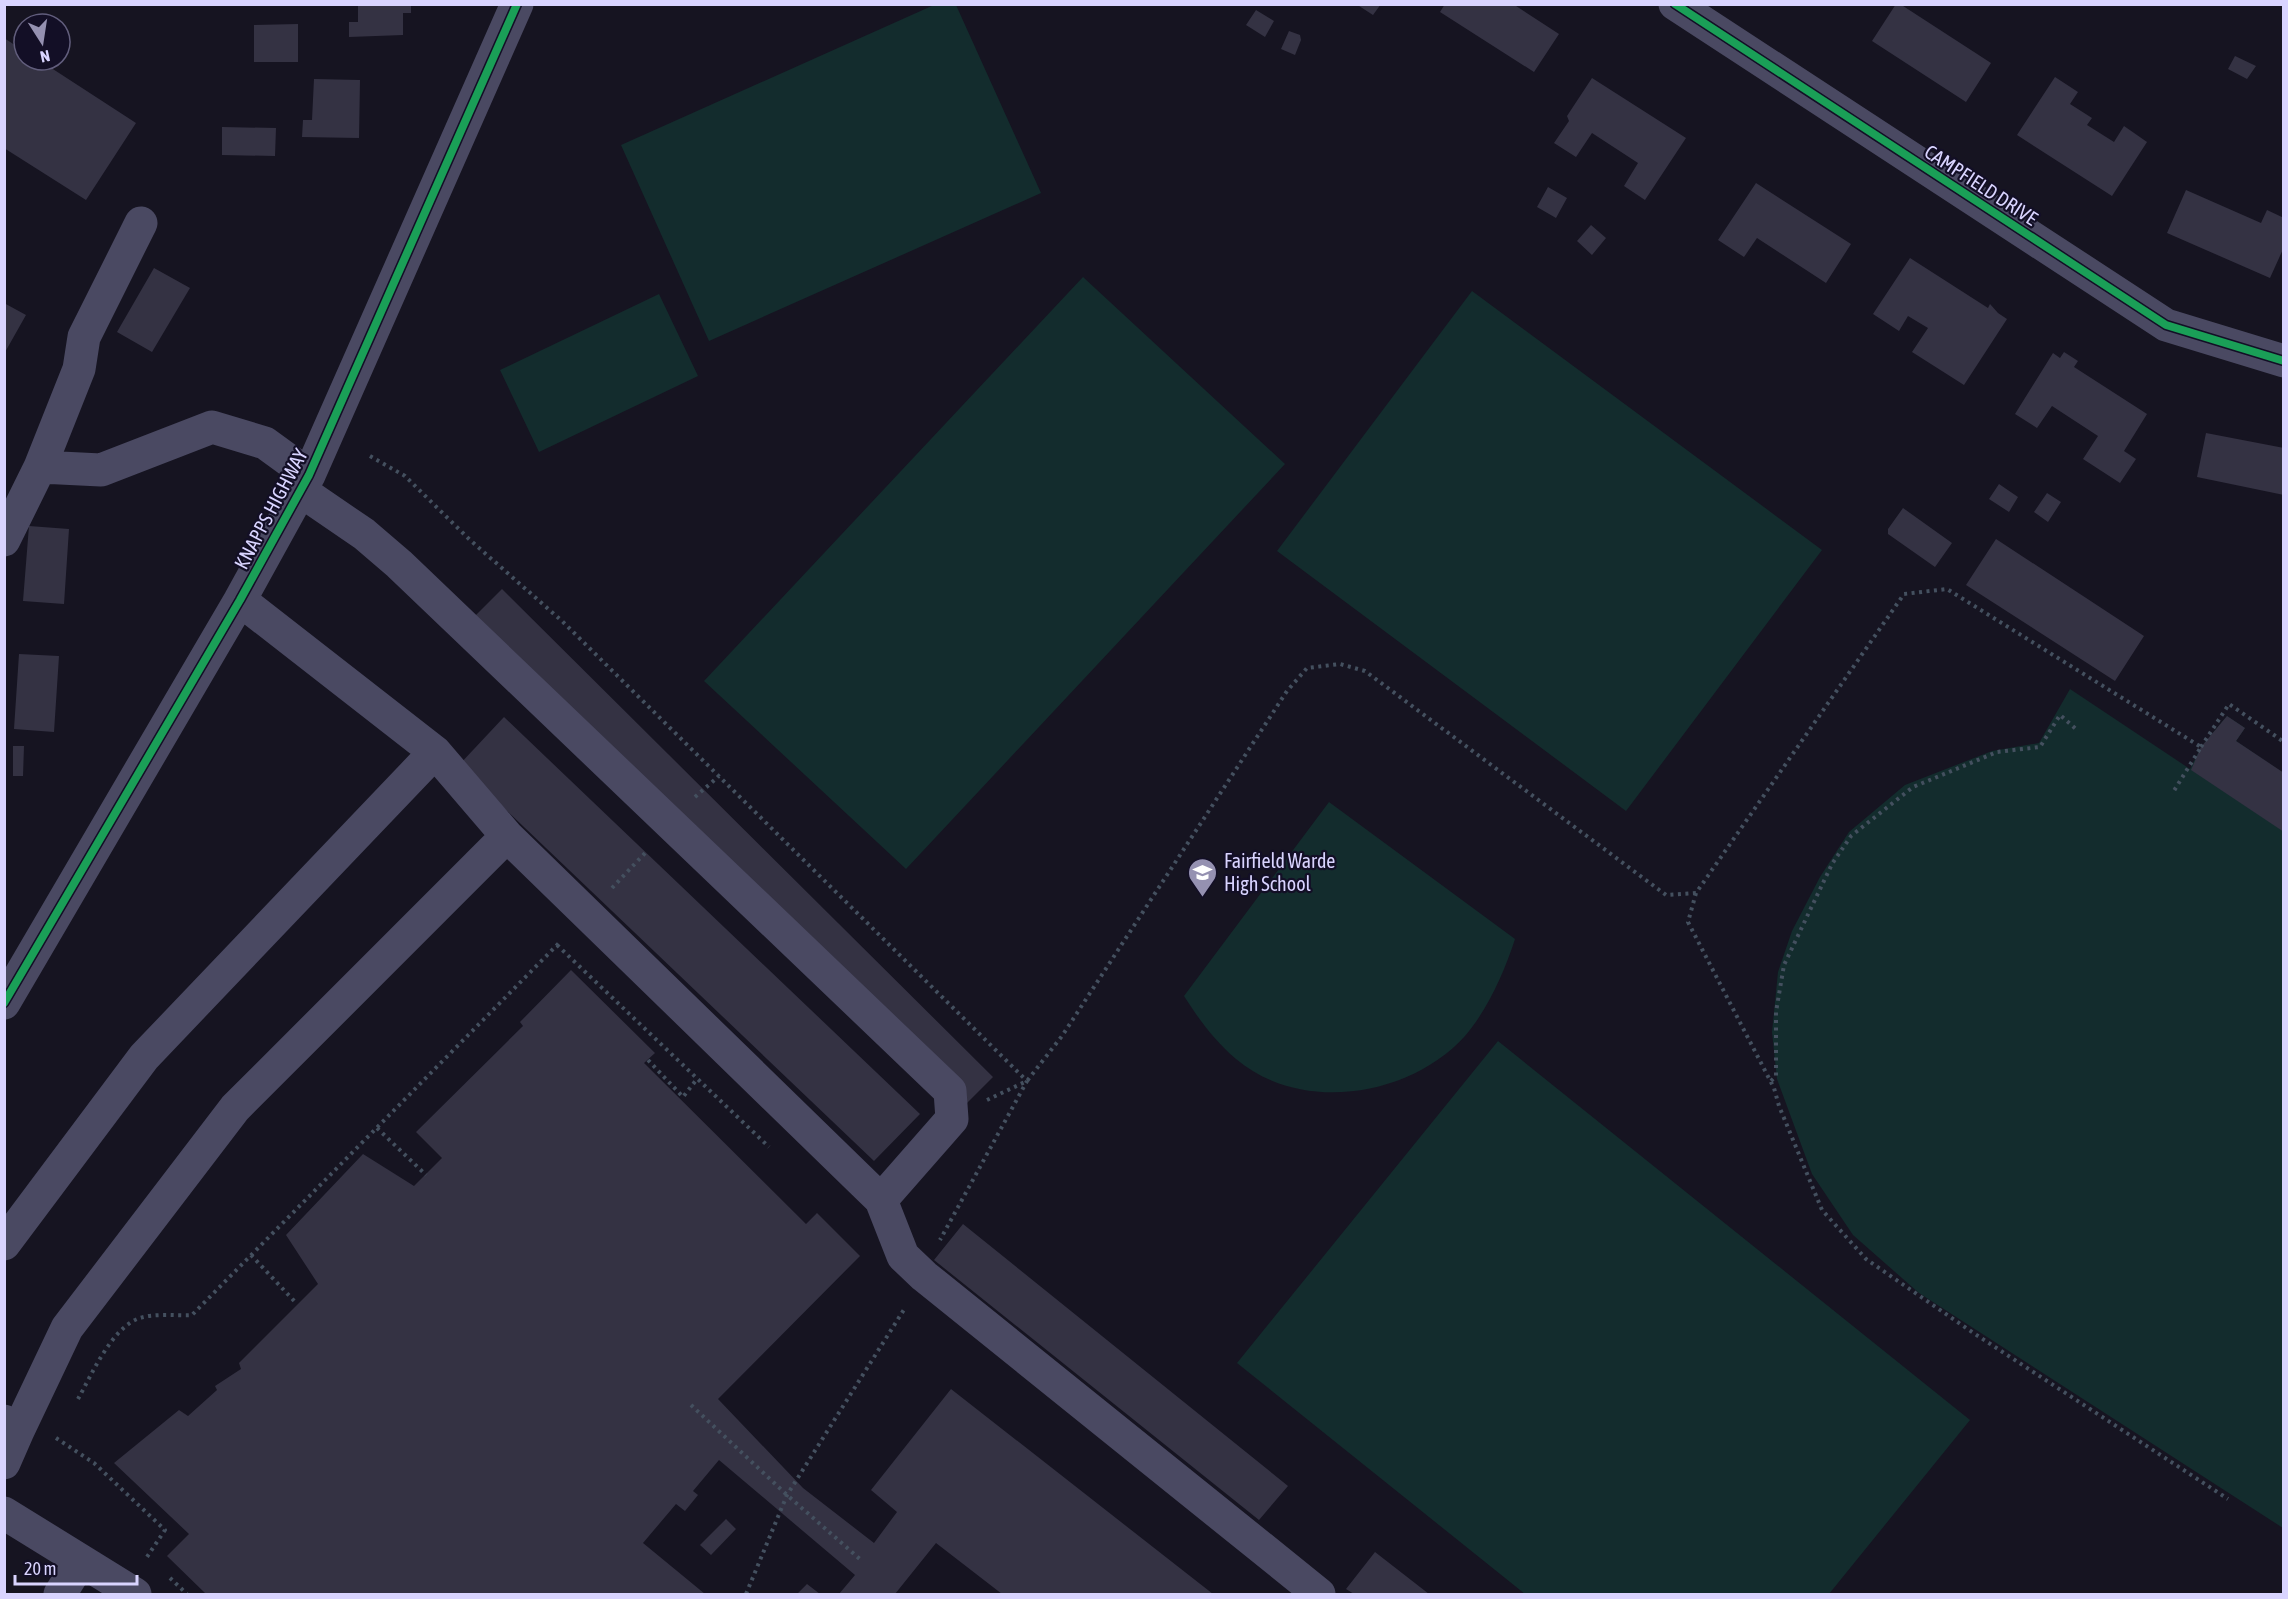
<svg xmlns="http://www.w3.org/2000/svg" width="2288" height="1599" viewBox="0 0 2288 1599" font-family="'Asap Condensed',sans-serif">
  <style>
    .green { fill: #132c2d }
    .building { fill: #343243 }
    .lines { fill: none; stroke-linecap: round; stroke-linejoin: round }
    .path { stroke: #44505f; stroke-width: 4; stroke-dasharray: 3 4.5; stroke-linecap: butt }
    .minor { stroke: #4a4962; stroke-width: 33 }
    .cycleway-casing { stroke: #130f26; stroke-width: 11 }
    .cycleway { stroke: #1a9f57; stroke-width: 8 }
    .labels { text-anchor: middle; stroke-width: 4.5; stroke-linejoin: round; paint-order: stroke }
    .street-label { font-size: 20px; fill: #d9d4ff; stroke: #130f26 }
    .poi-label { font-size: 20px; fill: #d9d4ff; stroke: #130f26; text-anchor: start }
  </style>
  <rect width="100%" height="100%" fill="#161421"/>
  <!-- green -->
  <path class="green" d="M934 5H956L1041 193 709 341 621 145Z
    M1083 277 1285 464 906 869 704 681Z
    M1472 291 1822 550 1626 811 1277 551Z
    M659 294 698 376 539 452 500 370Z
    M2070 689 2190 769 2201 747 2227 716 2245 728 2236 741 2283 773V1528L1919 1293 1853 1235 1812 1174 1777 1079 1772 1032 1778 972 1792 931 1820 877 1849 832 1905 785 1992 751 2039 743Z
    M1329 802 1515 939C1504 973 1488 1009 1465 1036 1410 1097 1301 1114 1236 1059 1214 1040 1200 1021 1184 996Z
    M1498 1041 1970 1420 1829 1594H1525L1237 1363Z"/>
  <!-- building -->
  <path class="building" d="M358 4H411V13H403V35L349 37V22H358Z
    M1356 4H1381L1373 15Z
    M1445 4H1513L1559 34 1534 72 1440 12Z
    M1896 4H1900L1991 63 1966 102 1872 41Z
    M1256 10 1274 21 1265 37 1246 25Z
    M298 24V62H254V25Z
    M1289 31 1300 35 1301 40 1295 55 1281 49Z
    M4 38 24 51V60H39L136 123 86 200 4 148Z
    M2235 56 2256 66 2247 79 2228 69Z
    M2055 77 2078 92 2070 104 2092 118 2087 125 2114 142 2124 126 2147 142 2112 196 2017 135Z
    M1592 78 1686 138 1645 200 1624 186 1638 163 1592 133 1576 157 1554 143 1569 121 1567 116Z
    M314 79 360 80 359 138 302 137 303 120H312Z
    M222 127 276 128 275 156 222 155Z
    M1756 183 1851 244 1826 283 1757 238 1744 257 1718 240Z
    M1548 187 1567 198 1556 218 1537 207Z
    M2186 190 2261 223 2267 210 2284 218V247L2270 278 2167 233Z
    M1591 225 1606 238 1592 255 1577 241Z
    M1910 258 1988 308 1990 304 1998 313 2007 319 1964 385 1912 352 1928 328 1908 316 1899 331 1873 314Z
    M154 268 190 288 152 352 117 332Z
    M4 303 26 315 4 354Z
    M2064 352 2078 361 2074 367 2147 414 2124 451 2136 459 2120 483 2083 459 2098 436 2052 406 2037 428 2015 414 2053 353 2060 358Z
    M2206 433 2284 448V495L2197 477Z
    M1999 484 2018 497 2009 512 1989 499Z
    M2047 493 2061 502 2048 522 2034 512Z
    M1903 508 1952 543 1935 567 1888 534V529Z
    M29 526 69 529 64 604 23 601Z
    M1996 539 2144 636 2115 681 1966 585Z
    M502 589 993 1077 964 1106 473 618Z
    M19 654 59 656 54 732 14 729Z
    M2227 716 2245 728 2236 741 2284 773V832L2191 770 2201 747Z
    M504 717 920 1114 874 1161 459 765Z
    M13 746H24L23 776H13Z
    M571 970 655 1053 644 1063 806 1224 817 1213 860 1256 718 1399 803 1488 874 1543 897 1512 871 1490 951 1389 1213 1594H1002L936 1543 895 1594H839L855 1575 719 1460 693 1491 698 1495 685 1511 676 1504 643 1543 705 1594H206L167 1556 189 1534 114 1463 179 1410 188 1416 217 1390 215 1386 241 1369 239 1363 318 1284 286 1235 363 1154 414 1186 442 1158 416 1132 523 1026 520 1022Z
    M963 1224 1288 1486 1259 1520 934 1260Z
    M726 1519 736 1529 711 1555 700 1545Z
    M1375 1552 1429 1594H1354L1346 1589Z
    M807 1584 820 1594H797Z"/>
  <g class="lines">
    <!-- path -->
    <path class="path" d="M370 456 405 476 470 540 562 621 1027 1081 940 1240
      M2201 747 2229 704 2284 742
      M695 797 719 776
      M612 888 646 852
      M1696 893 1688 922 1774 1088 1779 1106 1822 1210 1866 1259 1975 1334 2228 1499
      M557 945 769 1147
      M648 1060 683 1097 697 1079
      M1771 1081 1776 1076V1012L1784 965 1832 864 1851 836 1913 787 1997 752 2040 747 2060 715 2076 729
      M987 1100 1027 1081 1062 1036 1287 691 1307 668 1340 664 1365 671 1666 895 1696 893 1904 594 1947 589 2201 747 2172 794
      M377 1128 426 1175
      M251 1255 297 1304
      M78 1399C92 1374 112 1327 140 1318 155 1313 176 1316 192 1315L561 941
      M691 1405 787 1495 861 1560
      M56 1438 94 1463 165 1530 147 1557
      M170 1578 187 1594
      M746 1594 787 1495 905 1308"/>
    <!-- minor -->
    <path class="minor" d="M1675 4 2166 325 2284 361
      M40 467 101 470 212 427 265 443 309 475
      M301 491 364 534 399 564 950 1091 952 1119 881 1200
      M4 540 40 467 79 369 84 337 141 223
      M507 836 881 1200 903 1256 924 1276 1319 1594
      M4 1003 240 600 309 475 517 4
      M4 1244 144 1057 435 752
      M4 1421 18 1431 4 1463
      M18 1431 67 1328 235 1108 507 836 435 752 240 600
      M4 1513 135 1594
      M60 1594 80 1562"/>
    <defs>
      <path id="cycleway" d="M1675 4 2166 325 2284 361
        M4 1003 240 600 309 475 517 4"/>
    </defs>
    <!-- cycleway casing -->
    <use href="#cycleway" class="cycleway-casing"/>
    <!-- cycleway -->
    <use href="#cycleway" class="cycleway"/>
  </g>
  <!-- icons -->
  <defs>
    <symbol id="school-pin" viewBox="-11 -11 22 30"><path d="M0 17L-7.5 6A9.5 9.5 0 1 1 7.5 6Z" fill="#9591b1" stroke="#130f26"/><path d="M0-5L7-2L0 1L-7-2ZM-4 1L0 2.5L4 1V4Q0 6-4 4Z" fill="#fff"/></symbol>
  </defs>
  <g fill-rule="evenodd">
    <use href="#school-pin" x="1186" y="856" width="33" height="45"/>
  </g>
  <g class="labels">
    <!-- street labels -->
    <g class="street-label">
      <text transform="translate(1981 185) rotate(33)" y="7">CAMPFIELD DRIVE</text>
      <text transform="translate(271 509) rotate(-62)" y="7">KNAPPS HIGHWAY</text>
    </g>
    <!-- poi labels -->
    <g class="poi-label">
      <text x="1224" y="868">Fairfield Warde<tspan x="1224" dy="23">High School</tspan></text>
    </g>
  </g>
  <!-- border -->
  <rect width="2288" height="1599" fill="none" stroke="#d9d4ff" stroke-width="12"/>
  <!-- north arrow -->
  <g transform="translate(42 42) rotate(168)"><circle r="28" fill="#130f26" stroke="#625e7d" stroke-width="1.5"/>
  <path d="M0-4.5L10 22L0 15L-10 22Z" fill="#9591b1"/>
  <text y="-9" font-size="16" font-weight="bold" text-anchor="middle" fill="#d9d4ff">N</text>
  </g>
  <!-- scale -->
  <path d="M15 1575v9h122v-9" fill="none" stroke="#d9d4ff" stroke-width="3"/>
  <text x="24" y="1575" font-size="18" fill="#d9d4ff" stroke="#130f26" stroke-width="4.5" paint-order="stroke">20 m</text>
</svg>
